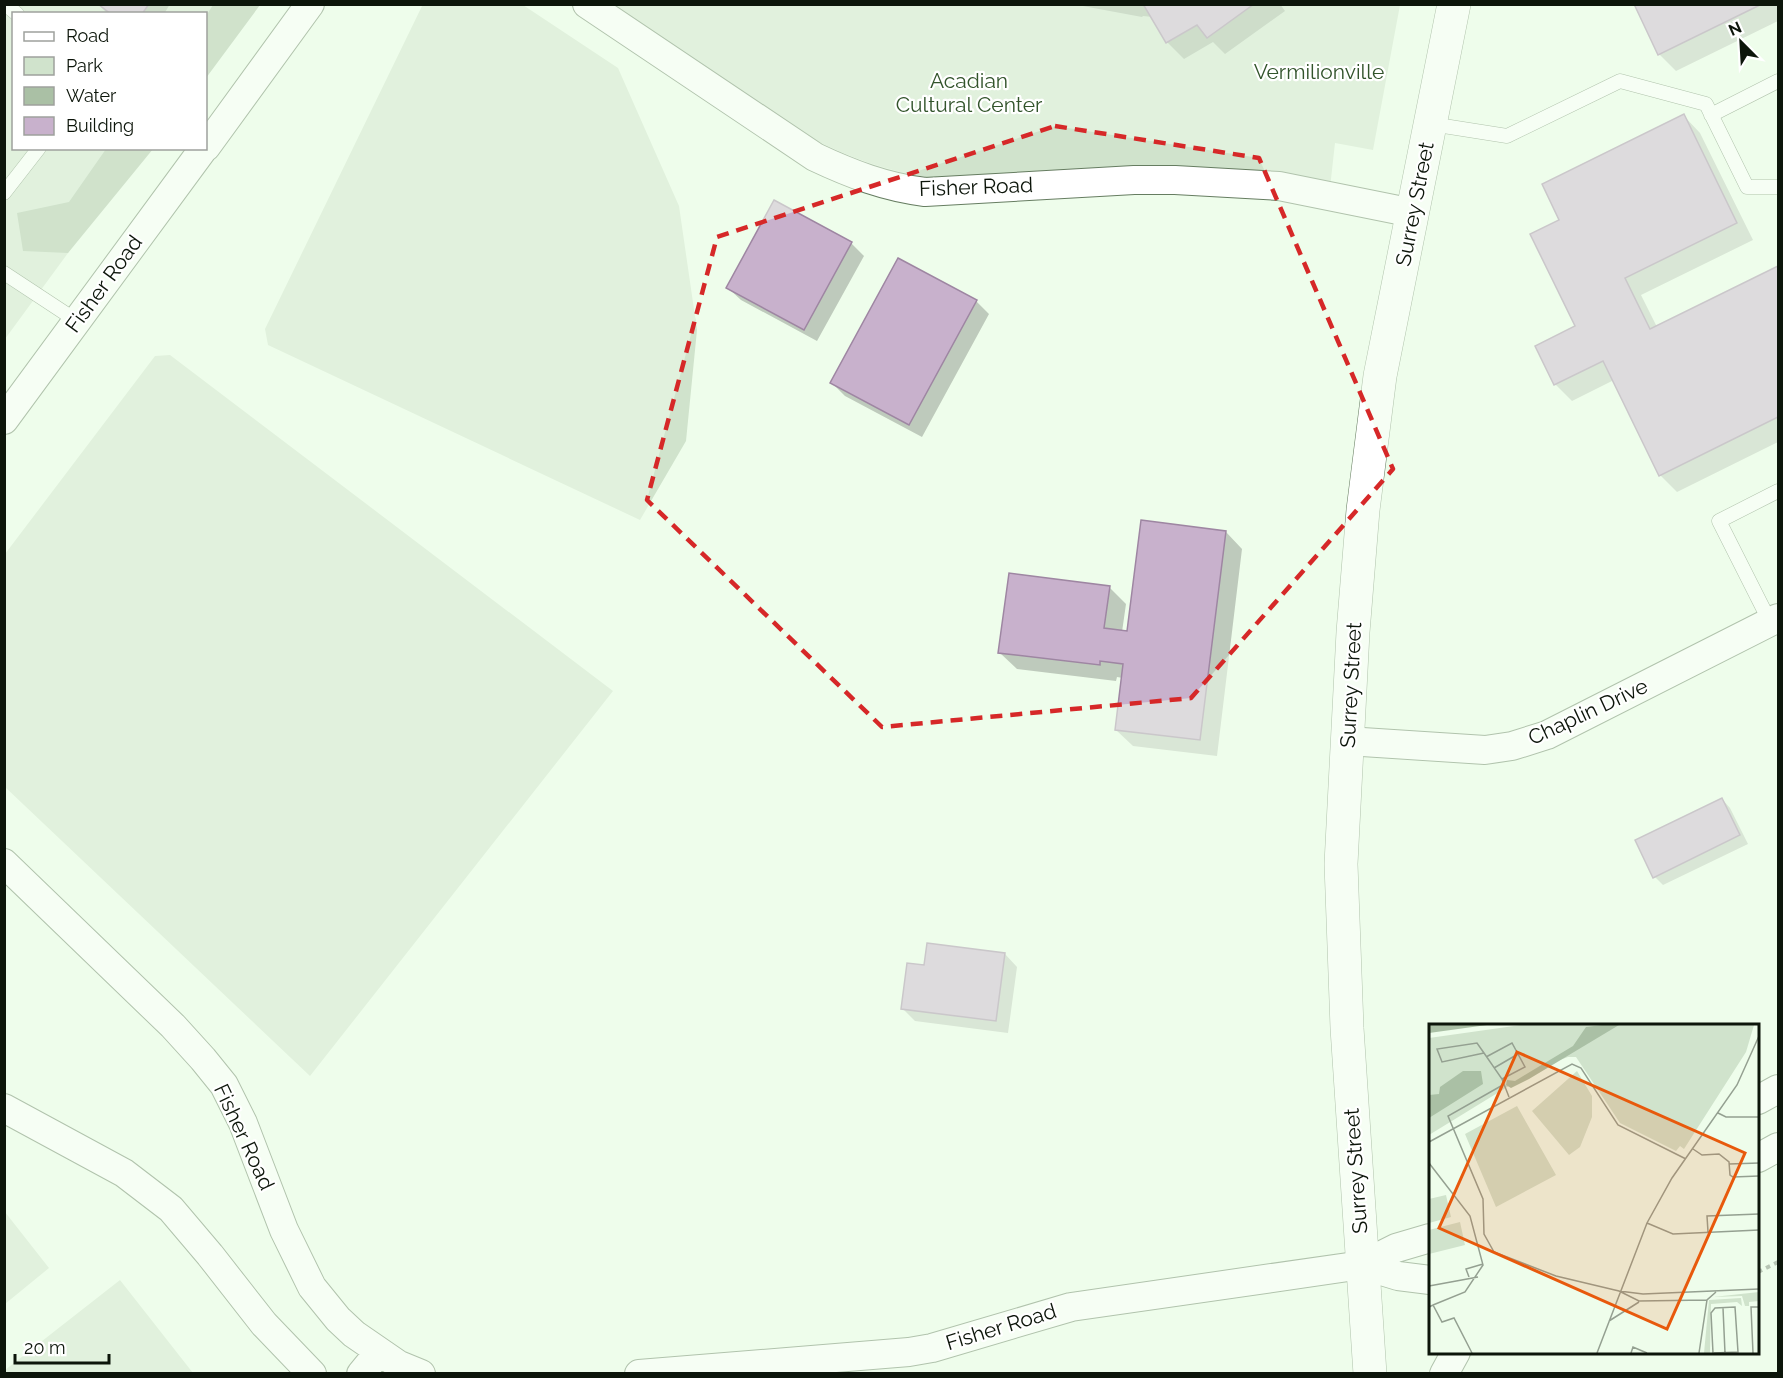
<svg xmlns="http://www.w3.org/2000/svg" width="1783" height="1378" viewBox="0 0 1783 1378" font-family="Raleway,sans-serif">
  <style>
    .green { fill: #d0e3cc }
    .water { fill: #aac0a5 }
    .shadow { fill: #0003 }
    .building { fill: #c8b1cc; stroke: #9e86a2; stroke-width: 1.5 }
    .lines { fill: none; stroke-linecap: round; stroke-linejoin: round }
    .service-casing { stroke: #667d61; stroke-width: 15 }
    .minor-casing { stroke: #667d61; stroke-width: 30 }
    .tertiary-casing { stroke: #667d61; stroke-width: 34 }
    .path { stroke: #748072; stroke-width: 4; stroke-dasharray: 4.5 4.5; stroke-linecap: butt }
    .service { stroke: #fff; stroke-width: 14 }
    .minor { stroke: #fff; stroke-width: 28 }
    .tertiary { stroke: #fff; stroke-width: 33 }
    .marked { fill: none; stroke: #d62828; stroke-width: 4.5; stroke-dasharray: 12 8; stroke-linejoin: round }
    .labels { text-anchor: middle; stroke-width: 4.5; stroke-linejoin: round; paint-order: stroke }
    .park-label { font-size: 21px; fill: #32542b; stroke: #fff }
    .street-label { font-size: 21px; fill: #0c150a; stroke: #fff }
    .inset-road { fill: none; stroke: #94a091; stroke-width: 1.5 }
    .view { fill: #e8590c; fill-opacity: 0.15; stroke: #e8590c; stroke-width: 3 }
    .inset-edge { fill: none; stroke: #0c150a; stroke-width: 3 }
  </style>
  <rect width="100%" height="100%" fill="#eefdeb"/>
  <!-- green -->
  <path class="green" d="M423 4 523 5 618 68 679 206 697 330 686 441 640 520 268 345 265 329Z
    M5 5H227L206 26V14H14V148L127 149 68 253 5 339Z
    M593 5H1400L1373 150 1335 143 1330 188 966 181C949 179 931 178 914 175 874 167 836 152 800 132Z
    M170 355 613 691 310 1076 5 787V554L155 356Z
    M5 1212 49 1268 5 1304H4Z
    M120 1280 193 1373H5V1370Z"/>
  <!-- water -->
  <path class="water" d="M213 5H260L206 78V16Z
    M106 149H153L68 253 23 251 17 213 69 202Z"/>
  <!-- shadow -->
  <path class="shadow" d="M98 4H170L164 14H108Z
    M1072 4H1280L1285 11 1225 54 1213 42 1184 59 1167 42 1153 17 1143 16 1142 17Z
    M1635 4H1778V21L1676 71 1659 54Z
    M1684 116 1700 133 1753 240 1641 295 1657 327 1778 267V442L1677 492 1660 475 1614 380 1572 401 1555 384 1577 326 1561 220Z
    M851 243 864 256 817 341 741 300 728 288Z
    M976 301 989 314 922 437 845 396 832 383Z
    M1226 532 1242 549 1217 756 1133 746 1116 730 1123 678 1117 677 1116 681 1017 669 1000 653 1109 587 1126 604 1122 632H1128Z
    M1722 799 1730 808 1748 844 1663 885 1655 877Z
    M1005 954 1017 967 1008 1033 915 1021 903 1009 926 967Z"/>
  <!-- building -->
  <path class="building" d="M98 4H149L142 14H111Z
    M1143 4H1254L1207 38 1197 25 1166 43Z
    M1634 4H1762L1658 55Z
    M1684 114 1737 223 1625 278 1650 329 1778 266V417L1659 476 1603 361 1554 385 1535 346 1575 326 1530 234 1559 220 1542 184Z
    M774 200 852 242 804 330 726 288Z
    M898 258 977 300 909 425 830 383Z
    M1141 520 1226 531 1200 740 1115 730 1123 664 1100 661V665L998 653 1009 573 1110 586 1104 628 1127 631Z
    M1722 798 1740 835 1653 878 1635 840Z
    M927 943 1005 953 996 1021 901 1009 907 963 924 965Z"/>
  <g class="lines">
    <defs>
      <path id="service" d="M5 4 17 14
        M1711 115 1778 81
        M1431 124 1507 136 1620 81 1706 104 1747 187H1778
        M4 193 39 148
        M4 273 77 321
        M1770 622 1719 521 1778 491"/>
      <path id="minor" d="M587 4 815 157C851 174 885 187 925 192L1134 180H1175L1279 186 1413 213
        M206 147 310 4
        M4 420 204 148
        M1347 741 1485 750 1512 746 1547 735 1778 618
        M4 863 173 1026 203 1059 224 1085 243 1123 284 1230 312 1287 338 1319 354 1334 399 1365 421 1374
        M1758 1100 1778 1089
        M4 1108 124 1173 171 1209 210 1255 264 1324 312 1374
        M1758 1158 1778 1147
        M1362 1265 1398 1276 1430 1280
        M361 1374 379 1352
        M639 1374 909 1352 932 1348 1071 1307 1362 1265 1396 1248 1430 1238
        M1444 1374 1456 1352"/>
      <path id="tertiary" d="M1370 1374 1347 1028 1341 864 1353 632 1363 510 1380 376 1454 4"/>
    </defs>
    <!-- service casing -->
    <use href="#service" class="service-casing"/>
    <!-- minor casing -->
    <use href="#minor" class="minor-casing"/>
    <!-- tertiary casing -->
    <use href="#tertiary" class="tertiary-casing"/>
    <!-- path -->
    <path class="path" d="M1758 1272 1778 1262"/>
    <!-- service -->
    <use href="#service" class="service"/>
    <!-- minor -->
    <use href="#minor" class="minor"/>
    <!-- tertiary -->
    <use href="#tertiary" class="tertiary"/>
  </g>
  <!-- marked area -->
  <path d="M0 0H1783V1378H0ZM1055 126 1259 158 1393 469 1191 698 882 727 647 500 717 237Z" fill="#eefdeb" fill-opacity=".55" fill-rule="evenodd"/>
  <path class="marked" d="M1055 126 1259 158 1393 469 1191 698 882 727 647 500 717 237Z"/>
  <g class="labels">
    <!-- park labels -->
    <g class="park-label">
      <text x="1319" y="79">Vermilionville</text>
      <text x="969" y="88">Acadian<tspan x="969" dy="24">Cultural Center</tspan></text>
    </g>
    <!-- street labels -->
    <g class="street-label">
      <text transform="translate(976 187) rotate(-2)" y="7">Fisher Road</text>
      <text transform="translate(1415 204) rotate(-79)" y="7">Surrey Street</text>
      <text transform="translate(104 284) rotate(-54)" y="7">Fisher Road</text>
      <text transform="translate(1351 685) rotate(-87)" y="7">Surrey Street</text>
      <text transform="translate(1588 712) rotate(-25)" y="7">Chaplin Drive</text>
      <text transform="translate(244 1137) rotate(65)" y="7">Fisher Road</text>
      <text transform="translate(1356 1171) rotate(-94)" y="7">Surrey Street</text>
      <text transform="translate(1001 1327) rotate(-17)" y="7">Fisher Road</text>
    </g>
  </g>
  <!-- overview -->
  <g transform="translate(1429 1024)">
    <rect width="330" height="330" fill="#eefdeb"/>
    <path d="M92 1H325L317 28 255 125 251 122 247 127 191 99 147 33H139L109 44 0 111V14ZM148 47 163 72V93L151 123 140 131 103 87ZM88 82 127 151 67 183 36 110ZM17 171 22 193 0 199V175ZM31 198 36 221 0 230V206ZM330 268V277L320 278V282H316L313 272 284 273ZM312 274 313 282 308 278 282 280 281 329H275L280 276Z" fill="#d0e3cc"/>
    <path d="M0 1H58L0 9ZM173 1H190L100 55 82 64 77 61 78 56 86 57 144 22 157 3ZM34 47H52L54 60 0 94V71L10 70 11 63Z" fill="#aac0a5"/>
    <path class="inset-road" d="M55 29 13 38 8 25 48 19 55 29 73 55 80 73M57 33 83 19 96 43 73 55M65 44 89 30M72 62 19 92 54 175 55 210 65 228 127 252 190 267 214 270 330 265M289 89 297 93H330M0 118 143 40 152 44 189 101 257 135M264 125 273 131 290 130 300 138 301 151 304 153 330 152M0 139 41 192 54 241 36 268 4 281M300 140 330 139M218 199 244 210 330 206M279 208 278 192 330 190M40 253 37 245 54 240M0 262 49 253M190 267 210 277 278 276M0 283 4 281 13 298 25 294 43 329M294 284 296 329M180 297 210 278M168 329 218 199 243 154 308 61 330 12M202 329 204 323 218 329M270 329 278 276 287 268M284 329 282 289 286 284 306 283 309 328 285 329M324 329 322 283H330"/>
    <path class="view" d="M88 28 316 129 238 305 10 204Z"/>
    <rect width="330" height="330" class="inset-edge"/>
  </g>
  <!-- border -->
  <rect width="1783" height="1378" fill="none" stroke="#0c150a" stroke-width="12"/>
  <!-- legend -->
  <rect x="12" y="12" width="195" height="138" fill="#ffffff" stroke="#9ea19d" stroke-width="1.5"/>
  <rect x="24" y="32" width="30" height="9" fill="#ffffff" stroke="#9ea19d" stroke-width="1.5"/>
  <text x="66" y="42" font-size="18" fill="#0c150a">Road</text>
  <rect x="24" y="57" width="30" height="18" fill="#d0e3cc" stroke="#9ea19d" stroke-width="1.5"/>
  <text x="66" y="72" font-size="18" fill="#0c150a">Park</text>
  <rect x="24" y="87" width="30" height="18" fill="#aac0a5" stroke="#9ea19d" stroke-width="1.5"/>
  <text x="66" y="102" font-size="18" fill="#0c150a">Water</text>
  <rect x="24" y="117" width="30" height="18" fill="#c8b1cc" stroke="#9ea19d" stroke-width="1.5"/>
  <text x="66" y="132" font-size="18" fill="#0c150a">Building</text>
  <!-- north arrow -->
  <g transform="translate(1741 42) rotate(336)" stroke="#ffffff" stroke-width="4.5" paint-order="stroke">
  <path d="M0-4.5L10 22L0 15L-10 22Z" fill="#0c150a"/>
  <text y="-9" font-size="16" font-weight="bold" text-anchor="middle" fill="#0c150a">N</text>
  </g>
  <!-- scale -->
  <path d="M15 1354v9h94v-9" fill="none" stroke="#0c150a" stroke-width="3"/>
  <text x="24" y="1354" font-size="18" fill="#0c150a" stroke="#ffffff" stroke-width="4.5" paint-order="stroke">20 m</text>
</svg>
